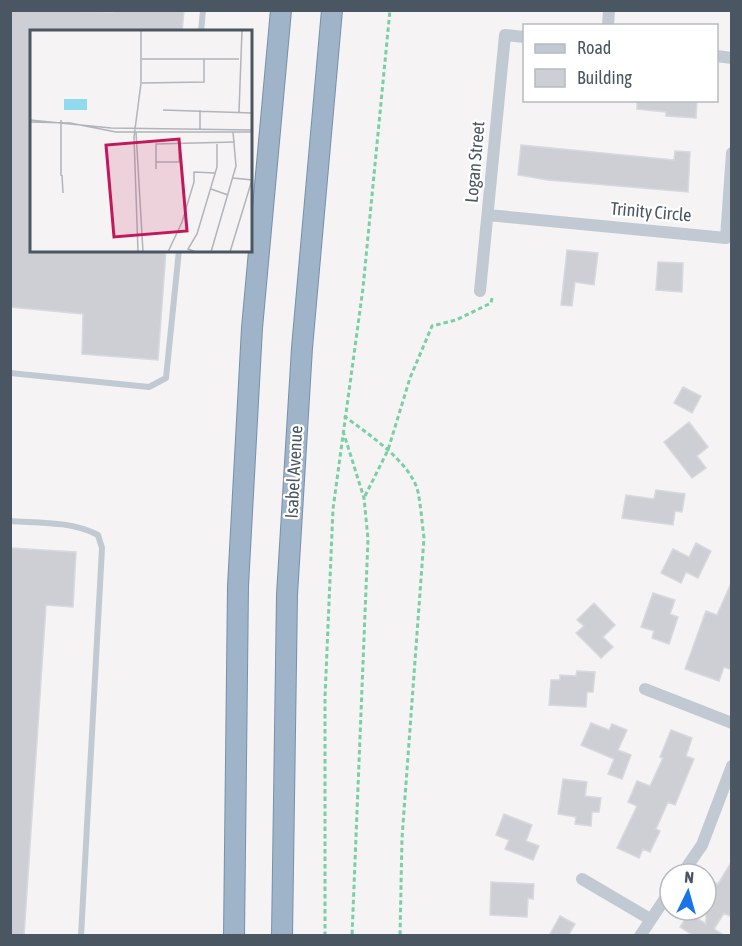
<svg xmlns="http://www.w3.org/2000/svg" width="742" height="946" viewBox="0 0 742 946" font-family="'Asap Condensed',sans-serif">
  <style>
    .building { fill: #cdcfd5; stroke: #d7d9de; stroke-width: 1.5 }
    .lines { fill: none; stroke-linecap: round; stroke-linejoin: round }
    .trunk-casing { stroke: #7690ad; stroke-width: 22 }
    .path { stroke: #7ad0a6; stroke-width: 3; stroke-dasharray: 4.5 3; stroke-linecap: butt }
    .service { stroke: #c1cad2; stroke-width: 6 }
    .minor { stroke: #c1cad2; stroke-width: 12 }
    .trunk { stroke: #9fb4c9; stroke-width: 20 }
    .labels { text-anchor: middle; stroke-width: 4.5; stroke-linejoin: round; paint-order: stroke }
    .street-label { font-size: 18px; fill: #4a5661; stroke: #fff }
    .inset-road { fill: none; stroke: #b1b4b9; stroke-width: 1.5 }
    .view { fill: #c2185b; fill-opacity: 0.15; stroke: #c2185b; stroke-width: 3 }
    .inset-edge { fill: none; stroke: #4a5661; stroke-width: 3 }
  </style>
  <rect width="100%" height="100%" fill="#f5f3f3"/>
  <!-- building -->
  <path class="building" d="M10 10 113 12V10H184L182 32H32V250H166L158 360 82 354 83 314 10 307Z
    M637 100H697L696 118 666 116V112L637 109Z
    M521 145 674 160 675 151 690 152 688 192 548 180 518 175Z
    M567 250 598 253 594 285 575 282 572 306 561 305Z
    M658 262 683 263 682 292 656 290Z
    M683 387 701 396 692 413 674 403Z
    M689 422 708 447 697 456 706 468 692 478 664 442Z
    M656 490 685 494 682 512 675 511 673 525 622 518 626 495 654 499Z
    M696 543 711 551 698 578 686 572 681 583 661 573 673 549 689 557Z
    M10 548 76 552 73 607 46 605 24 936H10Z
    M732 581V670L724 667 719 681 685 669 706 611 717 615Z
    M653 593 675 600 670 614 678 617 669 644 652 638 654 631 641 627Z
    M594 603 615 625 603 637 613 647 601 658 576 633 584 626 577 620Z
    M577 671 595 672 593 692H587L586 707 549 705 551 680H560V675L576 676Z
    M591 723 609 730 612 724 627 730 618 750 631 755 622 779 608 774 614 759 581 745Z
    M671 730 692 738 686 756 694 759 675 805 668 802 656 829 660 831 650 852 643 849 639 858 617 848 637 806 628 802 637 781 650 786 663 758 660 757Z
    M563 779 587 782 585 796 601 798 599 812H592L591 826 575 824 576 817 558 814Z
    M504 814 532 825 526 841 539 846 533 860 505 849 509 840 496 835Z
    M732 861V917L724 913 714 929 725 936H694L680 927 689 913 706 924V887L710 880 718 884Z
    M491 882 534 884 533 899 528 898 527 917 490 915Z
    M560 916 575 924 568 936H549Z"/>
  <g class="lines">
    <defs>
      <path id="trunk" d="M234 936 238 586 252 328 281 10
        M282 936 287 595 302 348 332 10"/>
    </defs>
    <!-- trunk casing -->
    <use href="#trunk" class="trunk-casing"/>
    <!-- path -->
    <path class="path" d="M344 416C368 434 411 462 418 492 421 507 422 523 424 538L402 838 400 936
      M343 431 364 498 368 539 352 936
      M365 496 388 450 410 378 432 326 456 320 491 303 492 298
      M325 936V697L333 509 363 288 390 10"/>
    <!-- service -->
    <path class="service" d="M201 32 203 10
      M10 373 149 387 166 378 179 250
      M10 521C39 523 72 521 98 535L102 548 81 936"/>
    <!-- minor -->
    <path class="minor" d="M608 26 609 10
      M716 56 732 58
      M488 215 726 238 732 153
      M480 291 505 35 524 37
      M645 689 732 723
      M682 874 702 845 732 766
      M582 879 650 919
      M640 936 670 891"/>
    <!-- trunk -->
    <use href="#trunk" class="trunk"/>
  </g>
  <g class="labels">
    <!-- street labels -->
    <g class="street-label">
      <text transform="translate(475 162) rotate(-85)" y="6">Logan Street</text>
      <text transform="translate(651 212) rotate(5)" y="6">Trinity Circle</text>
      <text transform="translate(294 472) rotate(-87)" y="6">Isabel Avenue</text>
    </g>
  </g>
  <!-- overview -->
  <g transform="translate(30 30)">
    <rect width="222" height="222" fill="#f5f3f3"/>
    <path d="M34 69H57V80H34Z" fill="#90daee"/>
    <path class="inset-road" d="M112 29H209M112 53 174 52V29M133 80 222 83M170 80V99M209 82 212 0M0 90 81 98 221 100M31 90V146M0 92 40 93 86 102H222M106 102 113 222M126 132H149V115M126 139V114L205 112M32 145 33 163M181 159 198 165M108 222 104 107 111 53V0M138 222 152 192 164 152V142L185 143M166 222 158 219 167 204 187 137V114M181 222 206 136 203 102M200 222 222 150 203 148"/>
    <path class="view" d="M149 109 157 201 84 207 76 115Z"/>
    <rect width="222" height="222" class="inset-edge"/>
  </g>
  <!-- border -->
  <rect width="742" height="946" fill="none" stroke="#4a5661" stroke-width="24"/>
  <!-- legend -->
  <rect x="523" y="24" width="195" height="78" fill="#ffffff" stroke="#b7bbc0" stroke-width="1.5"/>
  <rect x="535" y="44" width="30" height="9" fill="#c1cad2" stroke="#b7bbc0" stroke-width="1.5"/>
  <text x="577" y="54" font-size="18" fill="#4a5661">Road</text>
  <rect x="535" y="69" width="30" height="18" fill="#cdcfd5" stroke="#b7bbc0" stroke-width="1.5"/>
  <text x="577" y="84" font-size="18" fill="#4a5661">Building</text>
  <!-- north arrow -->
  <g transform="translate(688 892) rotate(5)"><circle r="28" fill="#ffffff" stroke="#b7bbc0" stroke-width="1.5"/>
  <path d="M0-4.5L10 22L0 15L-10 22Z" fill="#1a73e8"/>
  <text y="-9" font-size="16" font-weight="bold" text-anchor="middle" fill="#4a5661">N</text>
  </g>
</svg>
